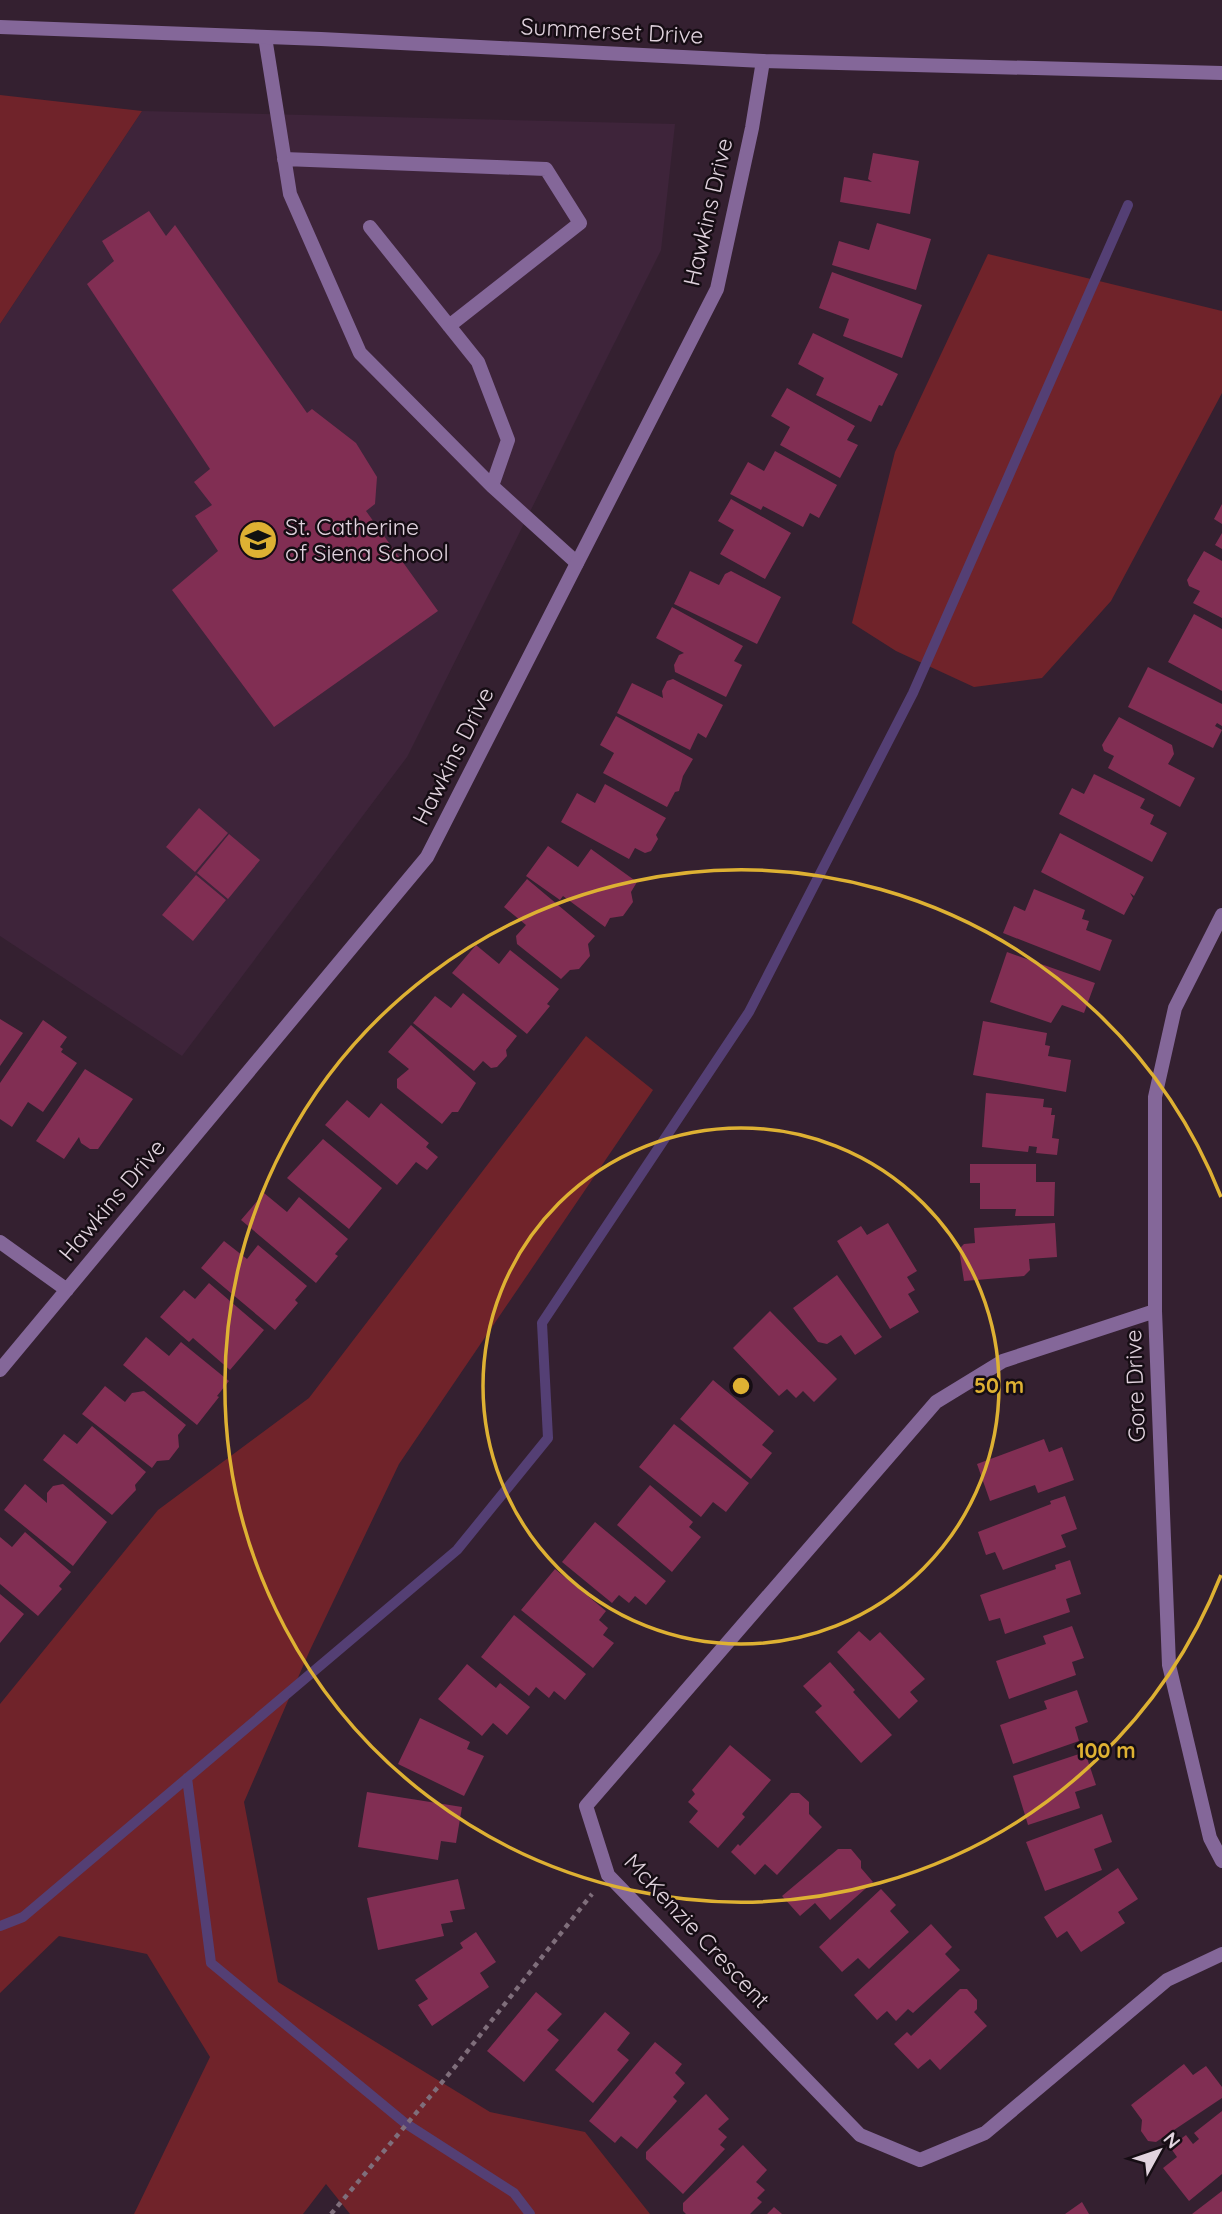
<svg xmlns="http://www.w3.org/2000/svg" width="1222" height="2214" viewBox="0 0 1222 2214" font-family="Quicksand,sans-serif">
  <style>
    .built { fill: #3e243a }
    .green { fill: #70232a }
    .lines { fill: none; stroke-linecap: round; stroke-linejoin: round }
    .stream { stroke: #543f74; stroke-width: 10 }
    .building { fill: #812e53 }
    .path { stroke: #7f6e7b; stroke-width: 4.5; stroke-dasharray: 5 5; stroke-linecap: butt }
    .service { stroke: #846799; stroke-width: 14 }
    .minor { stroke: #846799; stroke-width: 14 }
    .tertiary { stroke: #846799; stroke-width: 14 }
    .ring { fill: none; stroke: #deb133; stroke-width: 3.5 }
    .labels { text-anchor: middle; stroke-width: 5; stroke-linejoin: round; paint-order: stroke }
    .street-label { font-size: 23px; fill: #e1d3de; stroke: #160d14 }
    .poi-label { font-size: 23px; fill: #e1d3de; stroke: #160d14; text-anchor: start }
    .centre { fill: #deb133; stroke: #160d14; stroke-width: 3.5 }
    .ring-label { font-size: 21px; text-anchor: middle; font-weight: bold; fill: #deb133; stroke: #160d14; stroke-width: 5; stroke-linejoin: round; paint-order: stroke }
  </style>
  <rect width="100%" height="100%" fill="#342030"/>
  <!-- built -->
  <path class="built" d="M142 111 675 124 661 250 407 757 182 1056 0 936V324Z"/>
  <!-- green -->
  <path class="green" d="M0 95 142 111 0 324Z
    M988 254 1222 311V393L1111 601 1042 678 974 687 896 651 852 623 895 452Z
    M586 1036 653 1090 399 1464 310 1650 244 1802 278 1982 490 2112 585 2132 650 2214H350L326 2184 303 2214H134L210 2057 147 1954 59 1936 0 1993V1704L158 1510 309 1398Z"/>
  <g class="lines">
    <!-- stream -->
    <path class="stream" d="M187 1778 211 1963 405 2123 514 2193 530 2214
      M0 1926 23 1917 457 1550 548 1438 542 1323 749 1012 913 693 1128 205"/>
  </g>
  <!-- building -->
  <path class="building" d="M873 153 919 161 910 214 840 202 844 177 872 182 868 179Z
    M149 211 166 236 175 225 307 413 312 409 356 443 377 477 375 504 366 511 438 611 274 727 172 590 218 551 195 516 212 505 194 482 210 469 87 284 114 261 102 241Z
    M877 223 931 239 916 290 832 265 839 241 869 250Z
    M832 272 922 305 902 358 843 336 849 319 819 308Z
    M813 333 898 374 882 406 879 405 871 422 816 395 824 378 798 364Z
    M787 388 855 426 847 440 858 445 840 478 780 445 790 427 771 416Z
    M775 451 837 485 819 518 810 513 803 527 763 506 761 510 730 494 748 462 764 471Z
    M731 499 791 533 765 579 720 554 734 530 718 521Z
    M1222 504V524L1214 519Z
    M1222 533V549L1215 545Z
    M1204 551 1222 561V618L1193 603 1200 591 1189 586 1187 580Z
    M690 571 719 585 725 574 731 571 781 597 757 644 674 604Z
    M672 607 743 646 734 661 742 665 726 697 675 672 674 665 679 655 684 653 656 638Z
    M1194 614 1222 629V691L1168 662Z
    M1148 667 1222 704V726L1217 723 1215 726 1222 730 1213 748 1128 707Z
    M673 679 723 705 706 738 698 733 690 750 617 713 632 683 663 698 662 691 667 681Z
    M616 716 693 759 683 776 679 791 675 792 667 807 603 773 614 753 600 745Z
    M1119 717 1172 745 1174 754 1168 764 1195 778 1180 807 1108 768 1114 756 1104 751 1102 745Z
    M1094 774 1145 799 1140 808 1154 815 1150 824 1167 833 1152 862 1059 814 1072 788 1084 794Z
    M605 784 666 818 656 835 658 839 651 851 645 853 635 848 629 859 561 822 577 793 595 803Z
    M199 808 228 833 195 872 166 847Z
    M1060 833 1144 877 1134 896 1130 893 1133 898 1124 915 1041 872Z
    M229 834 260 860 228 899 197 873Z
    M548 846 578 867 591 849 637 882 631 892 633 902 623 916 610 918 605 927 563 896 560 900 526 876Z
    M196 875 226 900 193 941 162 915Z
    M527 879 595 936 588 944 590 956 579 969 570 970 561 979 517 944 516 936 526 925 504 907Z
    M1034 889 1085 910 1082 919 1089 921 1086 930 1112 940 1100 971 1003 933 1014 906 1025 911Z
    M476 945 499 964 510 950 559 989 547 1004 550 1006 527 1034 452 973Z
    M1007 952 1095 983 1084 1013 1062 1005 1051 1023 990 1002Z
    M463 993 517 1036 506 1050 507 1056 497 1067 491 1068 483 1061 474 1071 413 1023 435 996 451 1008Z
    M0 1019 23 1033 0 1066Z
    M43 1020 67 1037 60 1047 63 1049 61 1052 77 1063 43 1112 28 1102 12 1127 0 1119V1083Z
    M983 1021 1047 1033 1045 1045 1050 1046 1048 1056 1071 1060 1066 1092 973 1075Z
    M411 1025 476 1083 458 1112H452L442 1124 397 1088V1079L409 1069 388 1052Z
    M85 1069 133 1099 98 1149H90L81 1143 79 1137 64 1159 36 1141Z
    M986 1093 1044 1099 1043 1107 1052 1108 1051 1115H1055L1052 1138 1059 1139 1057 1155 1036 1153 1037 1147 1029 1146 1028 1152 982 1147Z
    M347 1100 369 1118 381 1103 429 1143 426 1147 438 1157 427 1170 416 1162 397 1185 325 1125Z
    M323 1139 382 1188 349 1229 287 1178Z
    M970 1164H1036V1182H1055L1054 1216H1015L1016 1209H980V1183H970Z
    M264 1193 287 1212 299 1197 348 1239 335 1254 338 1256 316 1283 241 1220Z
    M888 1223 917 1271 907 1277 915 1290 908 1294 919 1312 890 1329 837 1241 861 1226 867 1235Z
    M1055 1223 1057 1257 1029 1259 1030 1270 1024 1276 964 1281 959 1249 964 1244 975 1243 974 1228Z
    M224 1241 247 1259 258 1245 307 1286 295 1300 298 1303 275 1330 201 1268Z
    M837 1275 882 1337 855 1355 841 1335 827 1344 818 1342 793 1308Z
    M209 1283 264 1330 230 1370 193 1338 189 1342 160 1317 184 1290 195 1299Z
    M770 1311 837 1379 814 1402 803 1391 796 1398 787 1389 779 1396 733 1348Z
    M146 1337 169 1356 181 1342 229 1381 217 1396 219 1397 197 1425 123 1365Z
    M713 1380 774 1431 762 1445 772 1453 751 1479 680 1419Z
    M105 1386 125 1402 132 1393 144 1391 186 1425 178 1435 179 1447 169 1460 157 1461 152 1468 82 1414Z
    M674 1424 749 1483 726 1512 713 1502 701 1517 639 1467Z
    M92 1426 146 1472 135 1485 136 1490 112 1515 43 1460 64 1434 77 1444Z
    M1044 1439 1049 1452 1062 1447 1074 1480 1038 1493 1035 1485 990 1501 977 1464Z
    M25 1484 47 1503V1493L53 1486 63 1484 107 1522 73 1566 4 1510Z
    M650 1485 693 1522 689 1527 701 1537 672 1572 617 1525Z
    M1065 1496 1077 1529 1061 1535 1066 1547 1003 1570 995 1552 986 1555 978 1532 1051 1504 1050 1501Z
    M595 1522 666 1581 646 1605 635 1596 629 1603 619 1595 612 1603 562 1562Z
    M25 1532 71 1572 59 1586 62 1589 38 1616 0 1584V1537L12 1547Z
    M1070 1560 1081 1594 1066 1599 1070 1612 1005 1634 1000 1618 989 1621 980 1595 1056 1569 1055 1565Z
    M555 1569 606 1611 599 1620 608 1628 603 1635 614 1643 593 1668 521 1610Z
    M0 1594 24 1614 0 1643Z
    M514 1615 586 1674 565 1700 554 1691 549 1698 536 1687 529 1696 481 1657Z
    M1072 1626 1084 1658 1072 1662 1076 1675 1009 1699 996 1661 1046 1644 1043 1636Z
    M859 1631 870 1641 880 1632 925 1679 910 1692 918 1701 899 1719 837 1652Z
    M830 1662 855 1690 853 1692 892 1735 861 1763 815 1712 822 1706 803 1686Z
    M467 1664 496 1688 500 1683 530 1707 507 1735 493 1723 482 1736 438 1699Z
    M1077 1690 1088 1722 1075 1727 1079 1741 1013 1764 1000 1725 1047 1709 1044 1701Z
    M420 1718 470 1742 467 1749 484 1756 464 1796 398 1764Z
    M730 1745 771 1780 742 1814 745 1817 718 1848 689 1822 698 1811 688 1802 695 1794 692 1790Z
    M1085 1752 1096 1785 1075 1792 1080 1808 1028 1825 1013 1776Z
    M367 1792 462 1807 456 1843 441 1841 438 1860 358 1847Z
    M791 1793H799L809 1802V1814L822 1827 777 1875 765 1864 755 1875 731 1852 738 1844 740 1846Z
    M1102 1814 1112 1842 1094 1849 1102 1870 1045 1891 1026 1842Z
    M838 1849H851L861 1861V1868L873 1882 830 1920 815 1903 800 1916 782 1896Z
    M1118 1868 1138 1899 1118 1912 1125 1923 1081 1952 1067 1931 1057 1938 1044 1917Z
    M458 1879 465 1909 450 1911 453 1922 441 1924 444 1936 378 1950 367 1898Z
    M881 1889 896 1905 890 1911 909 1932 869 1969 858 1958 842 1972 819 1947Z
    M931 1924 952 1947 945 1954 960 1970 913 2013 908 2009 896 2021 887 2011 877 2020 854 1995Z
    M476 1932 496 1962 480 1973 489 1987 432 2026 418 2005 428 1999 415 1980 463 1948 460 1943Z
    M960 1989H967L977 2000V2009L974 2012 987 2026 940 2070 930 2059 918 2069 894 2044 907 2032 911 2036Z
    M536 1992 562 2014 547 2030 559 2040 524 2082 487 2051Z
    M605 2012 630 2033 617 2050 629 2060 593 2103 555 2070Z
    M655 2042 682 2064 675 2073 685 2083 673 2097 677 2101 637 2149 621 2136 615 2143 589 2121Z
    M1184 2064 1193 2075 1206 2066 1222 2087V2098L1156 2142 1148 2141 1141 2131 1142 2120 1131 2105Z
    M706 2094 729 2119 718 2129 727 2137 720 2145 725 2149 683 2194 646 2159V2152Z
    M1222 2111V2174L1189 2201 1163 2168 1177 2157 1170 2147 1186 2135 1193 2144 1199 2139 1194 2133Z
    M743 2145 767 2170 756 2182 765 2190 757 2198 762 2202 750 2214H686L683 2211V2203Z
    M1222 2191V2214H1192Z
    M1082 2202 1089 2214H1065Z
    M774 2207 782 2214H767Z"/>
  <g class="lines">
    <!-- path -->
    <path class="path" d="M331 2214 454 2068 592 1894"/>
    <!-- service -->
    <path class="service" d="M265 37 290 194 360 353 492 486 577 563
      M284 159 546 169 580 223 449 326
      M370 227 478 362 508 440 492 486"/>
    <!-- minor -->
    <path class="minor" d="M1222 915 1175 1008 1155 1097V1311L1169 1665 1210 1838 1222 1861
      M0 1242 67 1290
      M1155 1311 1003 1361 936 1402 586 1806 608 1875 860 2135 920 2160 985 2133 1167 1980 1222 1954
      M0 1370 427 857 717 289 752 128 763 61"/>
    <!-- tertiary -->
    <path class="tertiary" d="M0 27 321 39 763 61 1222 73"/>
  </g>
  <!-- distance rings -->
  <g class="ring">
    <circle cx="741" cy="1386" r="258"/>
    <path d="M1221 1575A516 516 0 1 1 1221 1197"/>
  </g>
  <!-- icons -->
  <defs>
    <symbol id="school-disc" viewBox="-11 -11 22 22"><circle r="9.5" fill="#deb133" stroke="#160d14"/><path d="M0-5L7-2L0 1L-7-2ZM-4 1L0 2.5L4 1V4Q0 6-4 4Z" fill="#111"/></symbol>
  </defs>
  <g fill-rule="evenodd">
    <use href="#school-disc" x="236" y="518" width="44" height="44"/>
  </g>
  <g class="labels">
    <!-- street labels -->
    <g class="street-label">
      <text transform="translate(612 31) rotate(3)" y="8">Summerset Drive</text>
      <text transform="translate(708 212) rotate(-77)" y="8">Hawkins Drive</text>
      <text transform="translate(453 756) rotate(-63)" y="8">Hawkins Drive</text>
      <text transform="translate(112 1200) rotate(-50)" y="8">Hawkins Drive</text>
      <text transform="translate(1135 1386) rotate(-92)" y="8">Gore Drive</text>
      <text transform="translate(697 1931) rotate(47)" y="8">McKenzie Crescent</text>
    </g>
    <!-- poi labels -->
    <g class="poi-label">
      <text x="285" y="535">St. Catherine<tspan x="285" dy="26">of Siena School</tspan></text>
    </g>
  </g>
  <circle cx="741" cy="1386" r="10" class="centre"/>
  <g class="ring-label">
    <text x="999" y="1393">50 m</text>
    <text x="1106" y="1758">100 m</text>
  </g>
  <!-- north arrow -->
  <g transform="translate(1159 2151) rotate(50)" stroke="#160d14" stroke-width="5" paint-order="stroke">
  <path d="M0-5L12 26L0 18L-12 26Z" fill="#e1d3de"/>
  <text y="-10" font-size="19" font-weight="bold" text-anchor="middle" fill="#e1d3de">N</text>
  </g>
</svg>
